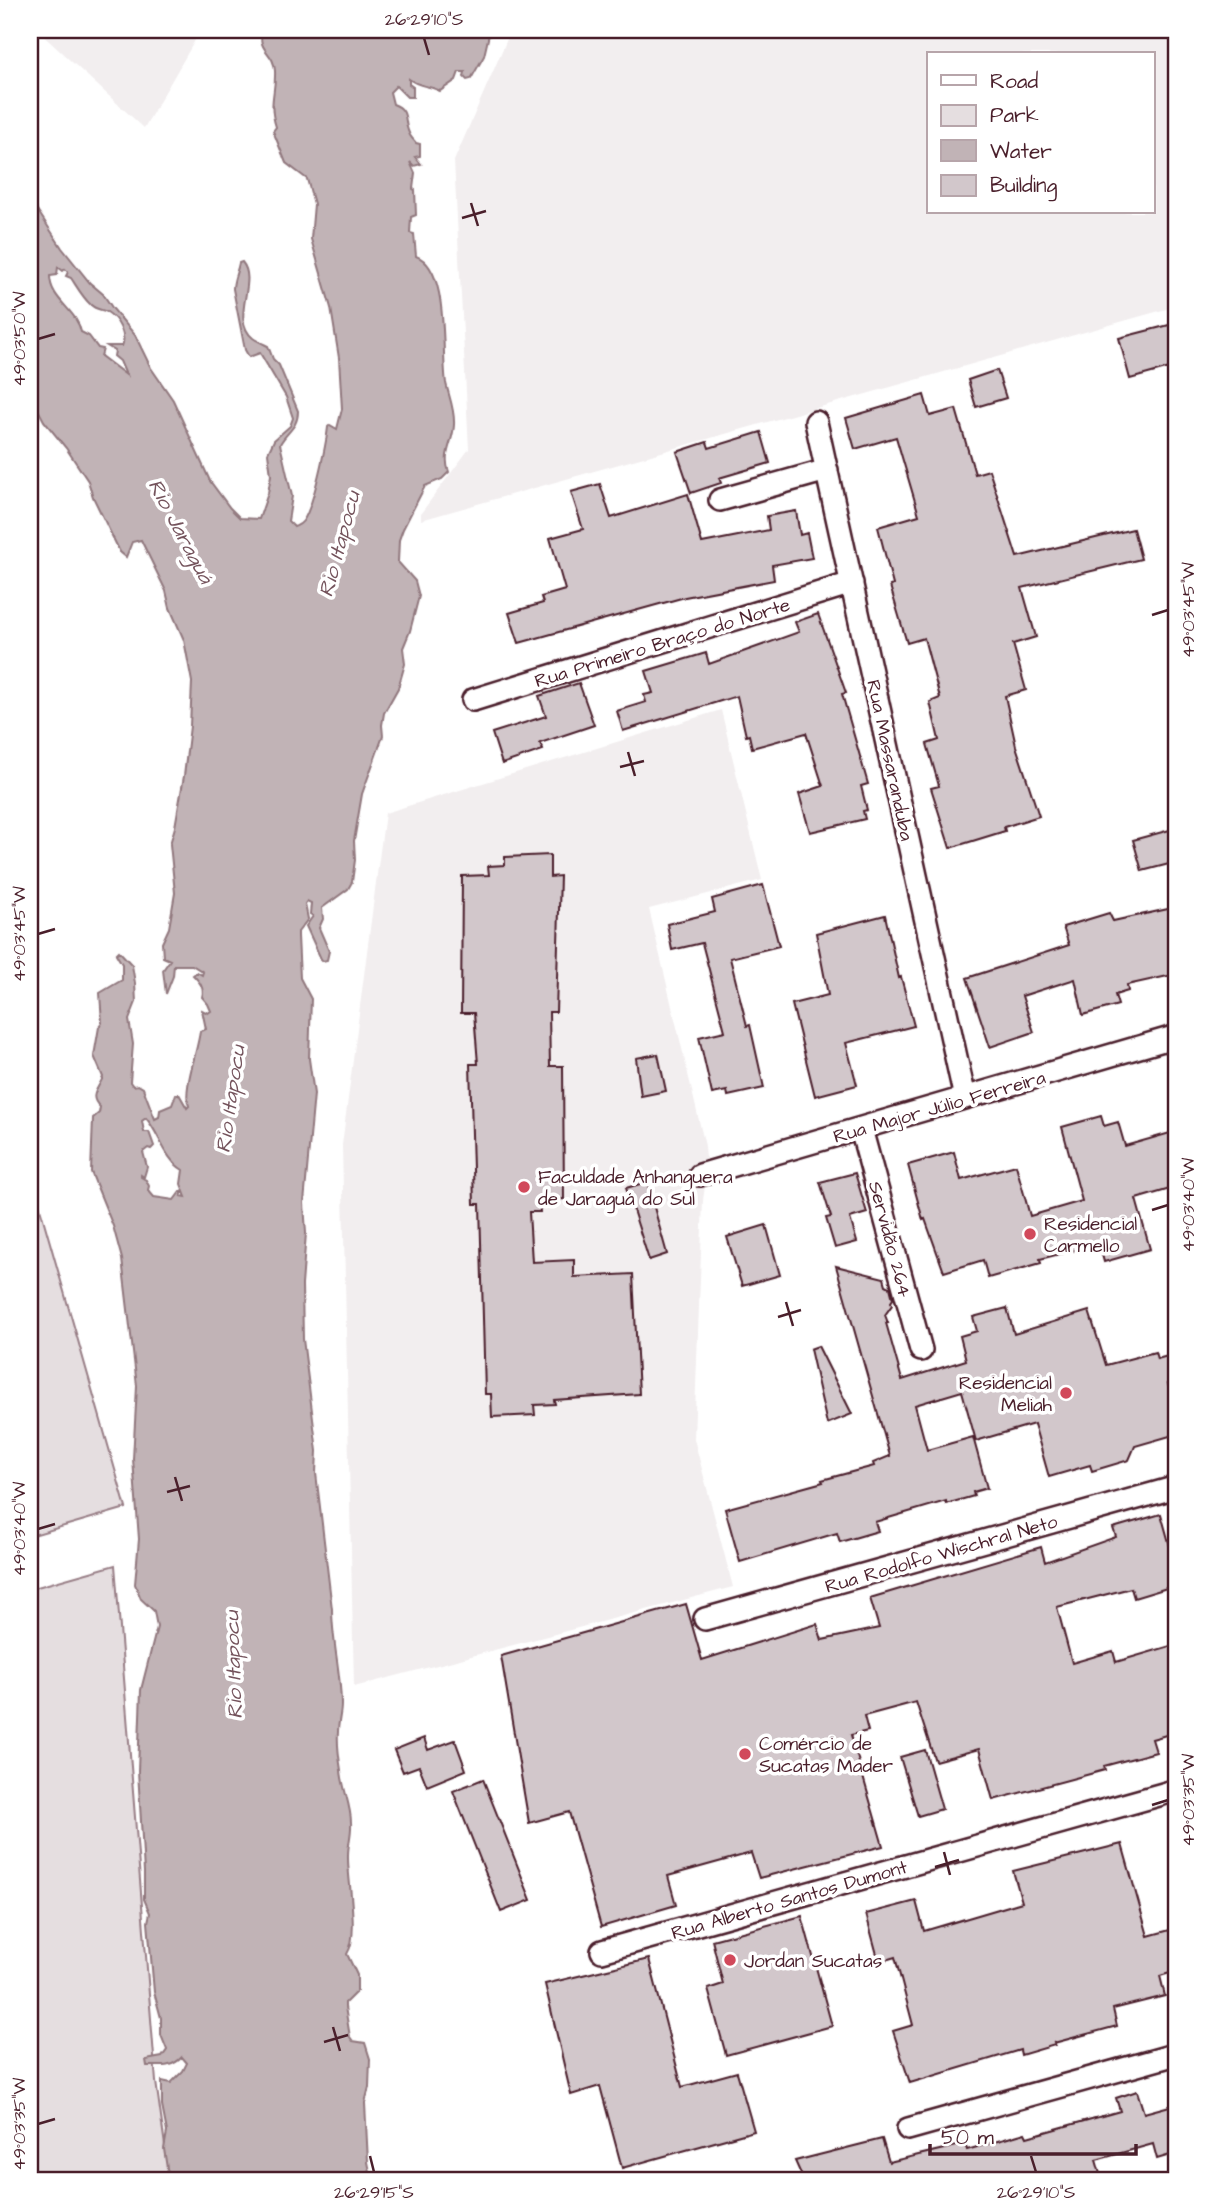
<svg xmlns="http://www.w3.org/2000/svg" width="1207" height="2211" viewBox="0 0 1207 2211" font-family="'Architects Daughter',sans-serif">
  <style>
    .built { fill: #f2eeef; fill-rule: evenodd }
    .green { fill: #e5dee0; stroke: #987e86; stroke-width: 2 }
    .water { fill: #c1b3b6; stroke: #91787e; stroke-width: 2; fill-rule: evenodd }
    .building { fill: #d2c7cb; stroke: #4a1f2b; stroke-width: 2 }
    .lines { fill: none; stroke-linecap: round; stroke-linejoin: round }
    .street-casing { stroke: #4a1f2b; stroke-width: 26 }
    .street { stroke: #fff; stroke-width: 21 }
    .ticks { fill: none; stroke: #4a1f2b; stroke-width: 2.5 }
    .poi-dot { fill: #d1495b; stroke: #fff; stroke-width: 2.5 }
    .labels { text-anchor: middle; stroke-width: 7; stroke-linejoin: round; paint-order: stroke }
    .street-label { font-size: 19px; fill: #4a1f2b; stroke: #fff }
    .poi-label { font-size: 19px; fill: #4a1f2b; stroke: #fff; text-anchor: start }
    .water-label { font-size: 21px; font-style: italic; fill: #74535c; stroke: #fff }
    .neatline { fill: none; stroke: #4a1f2b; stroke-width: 2.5 }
    .ticks-label { font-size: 18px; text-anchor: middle; fill: #4a1f2b }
  </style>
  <rect width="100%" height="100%" fill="#fff"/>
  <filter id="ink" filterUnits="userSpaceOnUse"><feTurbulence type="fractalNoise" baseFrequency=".0143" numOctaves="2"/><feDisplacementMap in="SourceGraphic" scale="14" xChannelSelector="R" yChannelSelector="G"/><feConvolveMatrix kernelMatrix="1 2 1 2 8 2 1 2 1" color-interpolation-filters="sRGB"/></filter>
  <g filter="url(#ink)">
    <!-- built -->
    <path class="built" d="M37 30H201L144 128Z
      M511 30H1177V306L421 520V513L469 449 454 161ZM929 54H1153V212H929Z
      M721 710 762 880 649 909 705 1146 707 1173 703 1200 694 1439 733 1587 354 1687 342 1145 385 813Z"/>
    <!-- green -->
    <path class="green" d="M30 1173 126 1508 30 1536Z
      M115 1565 156 2082 170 2181H30V1589Z"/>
    <!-- water -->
    <path class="water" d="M262 30H490L484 56 471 79 467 80 464 77 465 72H459L456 80 440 91C429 85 419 87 409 79V84L413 87V97H407L396 86 390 92 393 104C410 110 403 121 409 133 410 137 414 140 416 143L420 144V156L415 157 421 164 414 166 410 162 415 173 413 189 415 190 416 215 411 217 410 233 414 234 416 256C450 268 441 353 446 383 449 397 455 410 454 425 453 443 442 454 449 472L442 479 425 486 403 529 399 540 398 562 415 581 419 596 410 631 403 648 405 664 398 688 384 713 382 725 383 736 362 794 354 841 355 860 352 882 348 889 322 908 323 919 319 928 329 951 327 960 323 961 321 959 306 926 313 916 310 914 311 903 307 901 305 904 308 919 298 932V936L300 978 311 999 309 1059 314 1094 304 1203 306 1233 302 1285 303 1339 317 1451 316 1473 332 1609C332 1641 341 1673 341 1705 341 1714 338 1723 338 1732 337 1744 339 1758 341 1770 342 1787 351 1805 351 1822 352 1833 348 1844 348 1855 347 1879 360 1935 347 1954L357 1975V1991L345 2003V2007L350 2037 353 2041 365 2043 370 2059 369 2087 365 2103 368 2162 372 2181H169L164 2149 167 2132 162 2106V2081L171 2083 183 2071 187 2063 182 2057C172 2068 161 2066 147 2066L146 2060 162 2057 167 2050 161 2035V2018L154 1992 148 1922 150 1913 144 1899V1872L138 1771 141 1690 157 1627 154 1611 141 1599 135 1584 139 1539 133 1459 137 1386 122 1259 113 1226 91 1172 93 1118 99 1113 100 1107C88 1096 98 1090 103 1077L94 1056 99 1027 102 1023 100 993 122 980V964L116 954 119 951 132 965 135 983 136 1002 129 1020 133 1044 130 1082 133 1086 138 1085 143 1088 155 1119 159 1117 160 1110 172 1105 176 1094H179L187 1108 189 1106C182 1091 198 1050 200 1031L206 1029 202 1010 208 1013 211 1011 208 1004 202 997C205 988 199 981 193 975L197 972 202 975 203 972 192 965H174L173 976 166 994 163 970 170 960 163 957 162 943 169 928 175 893 170 844 175 827 184 776 190 726 192 682 184 640 170 608 166 591 141 540 132 542 126 557 120 552 93 497 88 481 66 448 44 421 30 394V199L62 248 90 283 103 294 113 309 135 335 151 368 173 400 210 481 230 508 240 518 259 519 268 493 271 475 268 453 274 440 290 426 293 418 286 397 260 353 249 357 245 350 233 289C233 280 237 273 239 263L242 262C259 282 229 318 253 338 257 341 264 344 268 346L273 359 279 365 298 411C298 428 287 431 280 444L292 496 288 521 294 527C299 525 300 525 303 521 313 508 326 445 328 427L330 425 337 429 342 409 339 358 331 308 311 239 314 204 307 179 286 163 273 131 276 127C268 102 276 94 275 71 274 51 257 52 262 30ZM58 267 63 271 65 269 68 272 66 276 71 278C77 287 83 298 91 305 96 310 101 309 107 312 117 318 127 335 122 346H107L115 351 114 356 120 361 126 375 101 356 103 349 98 348 89 336 81 332C77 310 50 300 50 276L57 275ZM146 1118C160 1134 164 1159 183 1170L181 1184 186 1197 181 1196 183 1192H180L174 1200 154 1197 148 1190 149 1186 146 1180 141 1177V1175L144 1177 147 1167 143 1152 148 1148 151 1149 154 1146 149 1132H144L142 1121Z"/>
    <!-- building -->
    <path class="building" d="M1173 324 1177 339V366L1130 379 1119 338Z
      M997 370 1006 398 976 407 968 380Z
      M924 395 930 416 956 409 975 474 989 470 1017 557 1133 529 1141 559 1022 588 1036 637 1013 644 1026 690 1005 696 1016 746 1039 816 1004 827 1005 831 950 848 931 788 939 786 927 744 939 740 930 702 940 698 924 638 907 643 890 586 893 585 878 527 919 515 896 437 855 449 846 418Z
      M761 432 770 463 719 478 721 483 691 493 677 452 707 442 709 448Z
      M600 484 611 518 688 494 702 543 769 530 767 516 796 511 800 535 807 533 812 558 772 565 774 580 685 597 519 643 509 613 543 603 541 597 565 590 550 538 583 529 571 492Z
      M818 614 846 693 842 694 868 784 861 786 867 810 863 811 865 819 810 832 799 794 823 786 806 733 752 748 749 735 746 736 737 696 623 731 617 711 646 702 644 695 653 693 646 671 706 653 709 664 799 632 795 622Z
      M579 683 594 725 540 743 543 750 502 764 492 733 546 716 539 696Z
      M1177 828V862L1142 871 1133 840Z
      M550 855V877L560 876 556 1012H549L550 1066H563L564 1199 539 1201 540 1212H529L532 1262 574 1260V1277L633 1274 639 1394 554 1400 555 1404 534 1405 535 1415 492 1417 491 1394H485L480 1204H474L470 1064H478L474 1013H461L462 876 489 875 488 866 505 865V857Z
      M763 885 779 946 730 958 747 1026 750 1025 764 1088 728 1096 727 1091 712 1094 699 1037 725 1031 702 943 672 950 667 924 715 912 712 899Z
      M1177 907V974L1127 985 1128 991 1115 995 1118 1005 1083 1015 1075 979 1022 996 1034 1032 990 1047 967 978 1069 945 1063 927 1109 913 1113 921Z
      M885 915 899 978 901 977 914 1026 846 1043 857 1085 815 1096 792 1004 828 995 816 933Z
      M658 1054 666 1091 641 1096 636 1058Z
      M1101 1116 1104 1126 1118 1122 1125 1146 1177 1131V1187L1136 1199 1150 1249 1104 1262 1099 1244 1040 1259 1041 1263 988 1278 983 1260 944 1272 925 1219 923 1220 908 1165 954 1152 961 1180 1016 1165 1030 1216 1082 1201 1062 1127Z
      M855 1173 867 1213 850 1218 857 1242 835 1248 826 1218 831 1217 820 1182Z
      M647 1182 667 1254 649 1260 626 1188Z
      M766 1225 780 1275 742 1286 727 1237Z
      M836 1266 884 1278 886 1285 890 1287 893 1299 891 1302 892 1305 885 1315 888 1323H886L902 1380 966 1360 960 1336 977 1331 973 1317 1007 1308 1014 1334 1089 1311 1106 1365 1155 1352 1157 1359 1168 1356 1170 1361 1177 1359V1381L1168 1384 1177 1416V1434L1135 1446 1129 1460 1092 1471 1090 1465 1049 1477 1034 1424 976 1441 962 1391 915 1405 927 1450 973 1437 987 1488 973 1492 974 1496 946 1504V1501L875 1522 878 1531 840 1542 837 1533 740 1562 725 1509 823 1482 822 1480 874 1466 873 1463 890 1456Z
      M818 1346 852 1414 827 1424 810 1349Z
      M1161 1514 1177 1571V1585L1134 1598 1131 1588 1057 1607 1072 1663 1113 1651 1116 1662 1177 1644V1732L1152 1739 1156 1752 1104 1766 1105 1770 993 1800 979 1749 935 1761 916 1702 864 1716 868 1731 851 1735 883 1846 759 1878 751 1853 668 1876 676 1905 601 1927 569 1812 529 1823 501 1656 686 1604 702 1660 817 1624 822 1640 879 1628 870 1598 1041 1547 1045 1562 1116 1537 1113 1528Z
      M424 1738 428 1750 455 1740 466 1770 427 1786 419 1766 403 1772 394 1750Z
      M925 1750 942 1809 918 1816 900 1757Z
      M483 1779 531 1900 501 1912 453 1791Z
      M1122 1844 1148 1936 1177 1928V1971L1160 1976 1165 1996 1113 2009 1117 2026 1054 2043 1055 2045 1021 2055 1020 2050 910 2083 893 2031 913 2025 895 1957 879 1962 866 1914 916 1901 924 1931 1022 1902 1013 1871Z
      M802 1916 832 2026 726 2055 708 1989 723 1984 712 1940Z
      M649 1959 682 2087 737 2072 754 2131 622 2168 600 2086 571 2095 545 1984Z
      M1137 2091 1144 2113 1177 2104V2153L1157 2159 1153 2144 1096 2160 1102 2181H804L795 2161 882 2139 889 2162 965 2144 967 2150 1025 2133 1027 2137 1120 2111 1116 2098Z"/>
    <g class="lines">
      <defs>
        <path id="street" d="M816 422 965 1098
          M720 500 827 470
          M473 700 852 583
          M861 1129 921 1350
          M700 1175 1177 1036
          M705 1619 1177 1487
          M602 1951 1177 1790
          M908 2129 1177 2054"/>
      </defs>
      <!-- street casing -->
      <use href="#street" class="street-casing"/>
      <!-- street -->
      <use href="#street" class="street"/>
    </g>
  </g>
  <!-- ticks -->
  <path class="ticks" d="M424 38 429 55M471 203 478 226M462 218 486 211M38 339 55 334M1152 615 1168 610M628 752 635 776M620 767 644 761M38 934 55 929M1152 1210 1168 1205M786 1302 793 1326M778 1317 801 1310M175 1477 182 1501M167 1492 190 1486M38 1529 55 1524M1152 1805 1168 1800M944 1852 950 1875M935 1867 959 1860M333 2027 340 2051M324 2042 348 2035M38 2124 55 2119M370 2156 374 2172M1031 2156 1036 2172"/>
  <!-- markers -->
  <g class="poi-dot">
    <circle cx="524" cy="1187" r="7"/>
    <circle cx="1030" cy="1234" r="7"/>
    <circle cx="1066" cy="1393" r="7"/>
    <circle cx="745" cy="1754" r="7"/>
    <circle cx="730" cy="1960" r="7"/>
  </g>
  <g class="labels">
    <!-- street labels -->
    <g class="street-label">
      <text transform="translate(662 642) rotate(-17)" y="7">Rua Primeiro Braço do Norte</text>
      <text transform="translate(891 760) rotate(78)" y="7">Rua Massaranduba</text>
      <text transform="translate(939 1106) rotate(-16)" y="7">Rua Major Júlio Ferreira</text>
      <text transform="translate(891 1239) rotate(75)" y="7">Servidão 264</text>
      <text transform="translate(941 1553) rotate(-16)" y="7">Rua Rodolfo Wischral Neto</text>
      <text transform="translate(789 1899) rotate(-16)" y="7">Rua Alberto Santos Dumont</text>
    </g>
    <!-- poi labels -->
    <g class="poi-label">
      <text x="538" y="1183">Faculdade Anhanguera<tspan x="538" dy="22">de Jaraguá do Sul</tspan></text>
      <text x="1044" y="1230">Residencial<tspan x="1044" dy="22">Carmello</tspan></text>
      <text x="1052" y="1389" text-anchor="end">Residencial<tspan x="1052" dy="22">Meliah</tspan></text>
      <text x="759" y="1750">Comércio de<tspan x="759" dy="22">Sucatas Mader</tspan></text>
      <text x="744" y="1967">Jordan Sucatas</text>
    </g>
    <!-- water labels -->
    <g class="water-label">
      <text transform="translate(181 531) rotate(62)" y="7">Rio Jaraguá</text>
      <text transform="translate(339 544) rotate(-75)" y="7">Rio Itapocu</text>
      <text transform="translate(230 1099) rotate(-82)" y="7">Rio Itapocu</text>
      <text transform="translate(233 1665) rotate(-92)" y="7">Rio Itapocu</text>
    </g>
  </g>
  <!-- margin -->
  <rect width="1207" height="2211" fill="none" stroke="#fff" stroke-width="77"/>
  <!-- legend -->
  <rect x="927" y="52" width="228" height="161" fill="#ffffff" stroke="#b7a5aa" stroke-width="2"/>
  <rect x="941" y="75" width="35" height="10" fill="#ffffff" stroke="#b7a5aa" stroke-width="2"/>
  <text x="990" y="88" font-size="21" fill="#4a1f2b">Road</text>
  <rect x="941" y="105" width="35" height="21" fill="#e5dee0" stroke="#b7a5aa" stroke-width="2"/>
  <text x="990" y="122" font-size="21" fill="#4a1f2b">Park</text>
  <rect x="941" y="140" width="35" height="21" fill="#c1b3b6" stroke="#b7a5aa" stroke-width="2"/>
  <text x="990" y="158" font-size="21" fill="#4a1f2b">Water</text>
  <rect x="941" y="175" width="35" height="21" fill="#d2c7cb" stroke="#b7a5aa" stroke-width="2"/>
  <text x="990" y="192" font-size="21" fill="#4a1f2b">Building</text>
  <!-- scale -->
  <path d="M930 2144v10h206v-10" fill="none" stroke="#4a1f2b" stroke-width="3.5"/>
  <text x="941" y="2144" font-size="21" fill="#4a1f2b" stroke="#ffffff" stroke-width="5" paint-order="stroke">50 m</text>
  <rect x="38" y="38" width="1130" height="2134" class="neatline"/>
  <g class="ticks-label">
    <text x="424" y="25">26°29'10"S</text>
    <text transform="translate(19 339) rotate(-90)" y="6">49°03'50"W</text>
    <text transform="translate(1188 610) rotate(-90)" y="6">49°03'45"W</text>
    <text transform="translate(19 934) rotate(-90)" y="6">49°03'45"W</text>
    <text transform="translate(1188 1205) rotate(-90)" y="6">49°03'40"W</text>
    <text transform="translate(19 1529) rotate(-90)" y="6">49°03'40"W</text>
    <text transform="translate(1188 1800) rotate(-90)" y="6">49°03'35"W</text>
    <text transform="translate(19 2124) rotate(-90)" y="6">49°03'35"W</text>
    <text x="374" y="2198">26°29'15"S</text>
    <text x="1036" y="2198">26°29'10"S</text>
  </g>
</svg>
